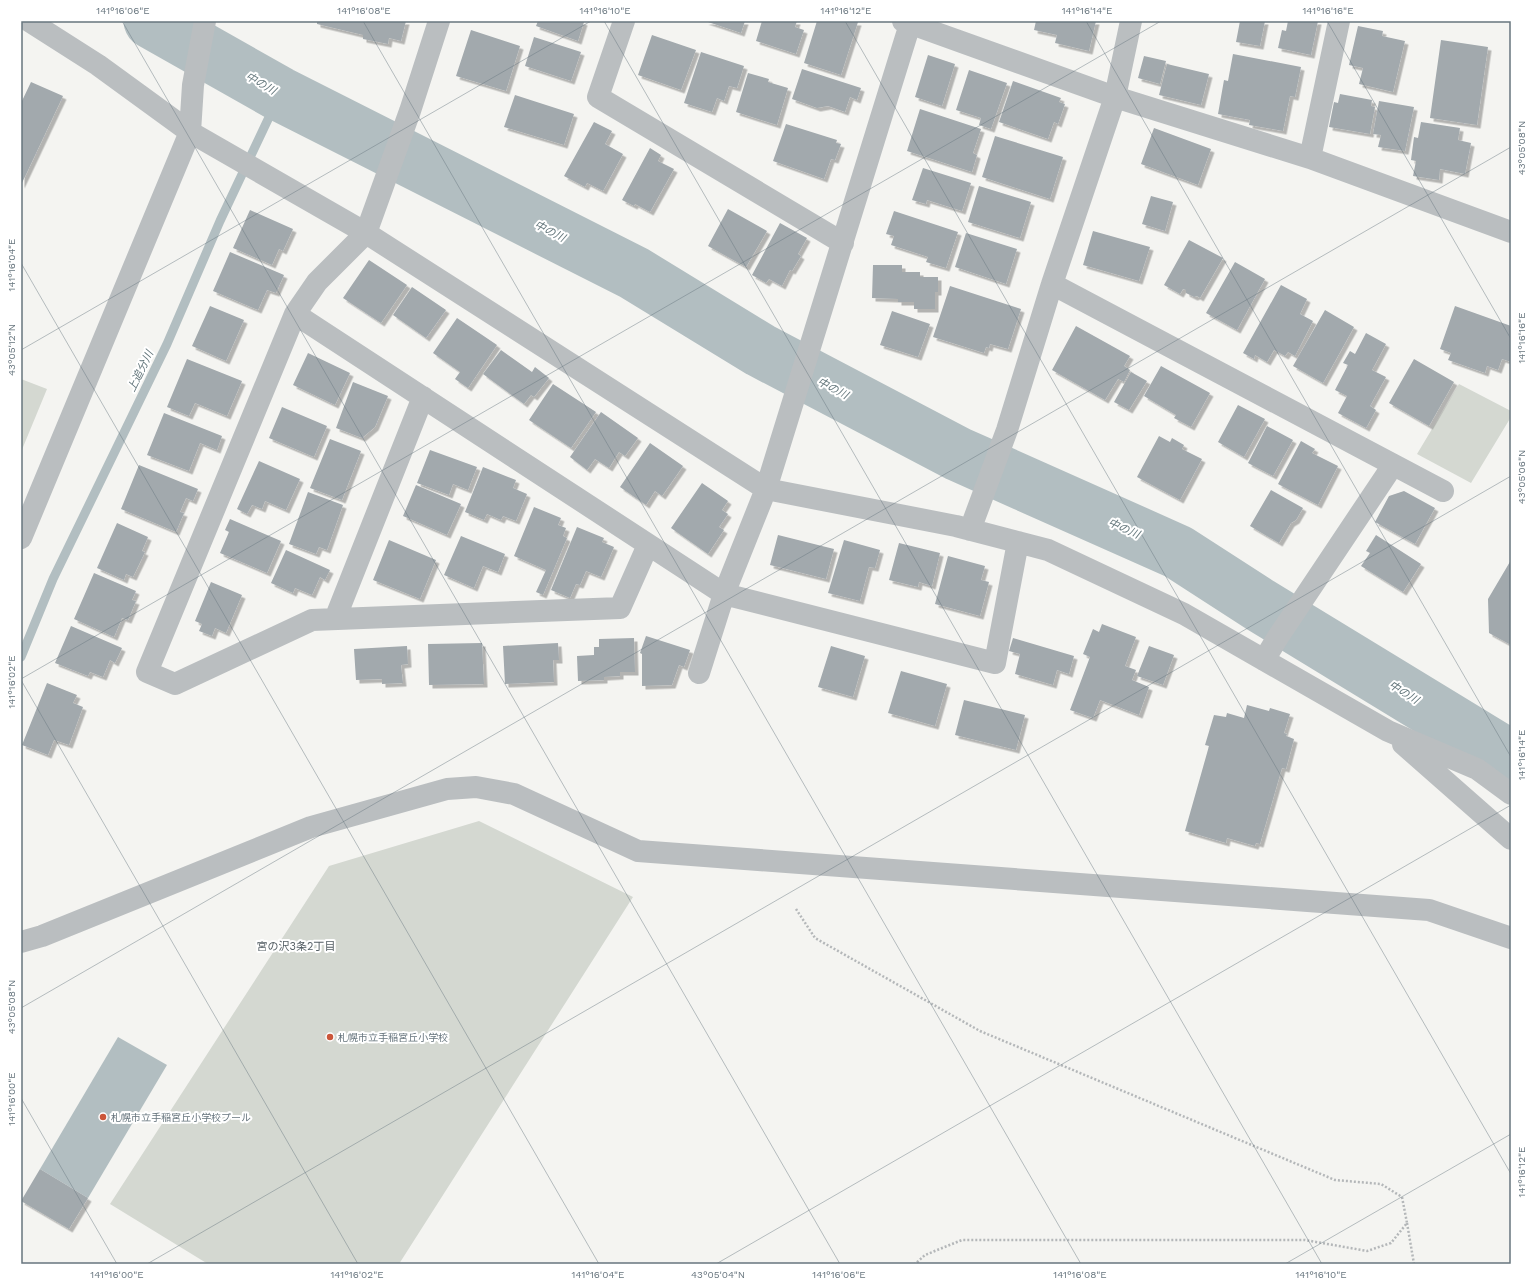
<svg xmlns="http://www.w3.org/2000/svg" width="1532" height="1285" viewBox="0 0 1532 1285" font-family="'Work Sans','Noto Sans JP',sans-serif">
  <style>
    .green { fill: #d4d8d1 }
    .water { fill: #b2bec1 }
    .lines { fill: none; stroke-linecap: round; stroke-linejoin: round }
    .stream { stroke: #b2bec1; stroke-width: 9 }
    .river { stroke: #b2bec1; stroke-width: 55 }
    .building { fill: #a2a9ad; filter: url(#shadow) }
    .path { stroke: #b4b7b9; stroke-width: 2.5; stroke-dasharray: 2 2; stroke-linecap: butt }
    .minor { stroke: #babec0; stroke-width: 22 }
    .ticks { fill: none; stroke: #67757e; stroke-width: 1; stroke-opacity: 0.45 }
    .poi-dot { fill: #cb563a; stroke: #fff; stroke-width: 1.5 }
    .labels { text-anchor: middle; stroke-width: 4; stroke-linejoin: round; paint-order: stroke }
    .poi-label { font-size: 10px; fill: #67757e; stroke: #fff; text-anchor: start }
    .water-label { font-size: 11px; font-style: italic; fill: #63767b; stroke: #fff }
    .neighbourhood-label { font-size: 11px; fill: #545e64; stroke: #fff }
    .neatline { fill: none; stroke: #67757e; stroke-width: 1.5 }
    .ticks-label { font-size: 10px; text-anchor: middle; fill: #67757e }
  </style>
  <defs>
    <filter id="shadow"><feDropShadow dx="3.5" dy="3.5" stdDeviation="0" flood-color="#0004"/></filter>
  </defs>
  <rect width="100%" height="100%" fill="#f4f4f1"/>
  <!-- green -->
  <path class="green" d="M21 379 47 389 21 452Z
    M1459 384 1511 411V417L1471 483 1417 454Z
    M479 821 633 897 399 1264H208L110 1204 329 866Z"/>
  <!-- water -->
  <path class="water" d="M118 1037 167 1065 88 1198 40 1169Z"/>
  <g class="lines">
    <!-- stream -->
    <path class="stream" d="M21 657 53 579 167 344 220 221 280 94"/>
    <!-- river -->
    <path class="river" d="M151 21 280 94 634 273 760 350 958 454 1178 552 1260 605 1511 758"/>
  </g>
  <!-- building -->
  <path class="building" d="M317 21H406L401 41 389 38 388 44 363 39V35L317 24Z
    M538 21H582L584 22 578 41 536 26Z
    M705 21H745L741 33Z
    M762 21H797L795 27 804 30 796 54 756 41Z
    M817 21 858 22 841 75 804 63Z
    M1036 21H1096L1089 51 1055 43 1057 35 1034 30Z
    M1240 21H1265L1260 46 1236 42Z
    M1288 21H1318L1311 55 1278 48 1282 30 1286 31Z
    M1358 26 1383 31 1382 36 1405 41 1393 92 1359 84 1363 68 1349 65Z
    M471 30 520 46 506 91 456 76Z
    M652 35 696 50 681 90 638 75Z
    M534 37 581 52 571 81 525 66Z
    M1441 40 1488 47 1477 125 1430 118Z
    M701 52 744 66 737 88 729 86 724 101 717 98 712 112 684 103Z
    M1233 54 1301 67 1295 97 1290 96 1283 131 1249 125 1250 120 1218 114 1224 80 1228 81Z
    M928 55 955 64 942 106 915 97Z
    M1144 56 1166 61 1160 84 1138 78Z
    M1167 64 1209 74 1201 105 1159 95Z
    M802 69 861 88 857 100 850 97 845 112 828 106 817 108 792 99Z
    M969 70 1007 83 991 129 979 125 981 118 956 110Z
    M748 73 769 79 768 82 788 88 777 125 736 112Z
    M1013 81 1061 98 1059 102 1065 104 1058 124 1054 122 1048 139 999 122Z
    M31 82 63 96 21 185V103Z
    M1340 94 1372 100 1371 106 1375 107 1370 134 1329 127 1334 102 1338 103Z
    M515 95 574 114 564 145 504 127Z
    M1379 101 1414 107 1405 151 1378 147 1381 135 1373 134Z
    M920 109 981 129 973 153 977 155 972 172 907 151Z
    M594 122 612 131 605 144 623 154 603 191 587 183 585 187 564 176Z
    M1421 122 1460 128 1458 140 1471 143 1465 174 1440 169 1439 180 1413 176 1416 161 1411 160 1414 137 1418 138Z
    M786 124 837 140 836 143 841 144 835 160 831 159 824 179 773 161Z
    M1154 128 1211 149 1198 185 1141 164Z
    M995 136 1063 157 1050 199 982 177Z
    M650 148 661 155 658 161 674 169 650 212 635 204 634 206 622 200Z
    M923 168 971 183 962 211 927 200 926 204 912 200Z
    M979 186 1031 202 1020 238 968 222Z
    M1151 196 1173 202 1165 231 1142 224Z
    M728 209 767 231 746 267 708 246Z
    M250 210 293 229 283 251 279 249 272 265 233 248Z
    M894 211 958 232 946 268 926 262 928 257 891 245 894 236 886 234Z
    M780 223 807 238 798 254 801 256 792 271 790 270 782 286 769 279 766 283 752 275Z
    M1093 231 1150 247 1139 281 1083 265Z
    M966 233 1017 249 1006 284 955 267Z
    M1189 240 1223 258 1200 298 1197 296 1194 297 1186 293V290L1183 289 1180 294 1164 285Z
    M230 252 284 275 276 293 267 290 258 310 213 291Z
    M369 260 407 285 381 323 343 298Z
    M1235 262 1265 279 1237 330 1206 313Z
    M873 265H902V272H920V277H938V292H935V309H914V302H898V299L872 298Z
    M1281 285 1307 299 1300 314 1313 321 1295 356 1288 352 1285 356 1274 350 1267 362 1255 355 1254 359 1243 353Z
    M950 286 1021 309 1008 349 990 344 989 348 986 347 984 353 933 337Z
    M412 287 446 310 426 338 393 315Z
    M210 306 244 320 226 361 192 346Z
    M1455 306 1511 326V362L1502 359 1498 370 1487 366 1485 373 1448 360 1451 353 1440 349Z
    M1325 310 1354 327 1323 383 1293 366Z
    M892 311 930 324 918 357 880 345Z
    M457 318 497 345 468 388 455 379 460 372 433 353Z
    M1076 326 1130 356 1124 366 1130 370 1124 382 1118 379 1105 400 1052 370Z
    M1366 333 1386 344 1372 370 1386 377 1370 406 1376 410 1366 428 1338 413 1347 396 1335 390 1348 365 1343 363 1350 351 1355 354Z
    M501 350 532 372 535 367 549 378 534 397 531 395 524 404 483 374Z
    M308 353 350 373 335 405 293 385Z
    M187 359 242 381 227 416 195 403 189 416 167 407Z
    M1414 359 1454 382 1429 426 1389 403Z
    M1161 366 1210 393 1191 427 1174 418 1176 415 1144 396Z
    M1131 372 1147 381 1129 410 1114 402Z
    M353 382 388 396 375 427 362 438 336 428Z
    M553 384 596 412 571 448 529 420Z
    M1238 405 1265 419 1244 457 1218 442Z
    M282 407 327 426 314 457 269 438Z
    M601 412 638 438 625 456 619 452 609 468 595 459 587 470 570 457Z
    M164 413 222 436 217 450 200 443 189 471 147 455Z
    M1267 426 1293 440 1273 476 1248 463Z
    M1159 436 1170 442 1172 438 1184 445 1182 449 1202 459 1180 500 1137 477Z
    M330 439 361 451 342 500 310 488Z
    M1301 441 1315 449 1312 453 1338 466 1318 505 1278 484Z
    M650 443 683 466 662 496 655 491 646 505 620 487Z
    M430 450 477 467 468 490 453 484 449 495 417 483Z
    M259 461 300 479 286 510 265 501 262 509 252 505 247 514 237 509Z
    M139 465 198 489 193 501 186 498 180 512 184 513 176 532 121 509Z
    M483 467 516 480 513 488 527 494 516 521 503 516 501 520 487 514 484 520 465 512Z
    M702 483 728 501 722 510 728 514 719 527 724 530 708 554 671 528Z
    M416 485 461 504 447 535 403 516Z
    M1271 490 1303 508 1296 520 1291 523 1279 543 1250 526Z
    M1404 491 1435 508 1415 544 1375 522 1389 496Z
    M308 492 343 505 327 550 319 547 316 554 289 544Z
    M534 507 561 518 558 525 566 528 563 536 567 538 543 595 536 592 546 570 514 556Z
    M230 519 281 541 267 573 220 553 229 532 225 530Z
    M117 523 148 537 142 551 145 552 133 577 126 574 124 580 97 568Z
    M577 527 604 538 602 542 614 547 601 577 586 571 580 585 576 584 570 598 551 590Z
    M778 535 834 549 826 579 770 565Z
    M1376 535 1421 564 1403 592 1361 566 1370 553 1366 551Z
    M461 536 505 554 498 572 483 566 474 588 444 575Z
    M389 540 436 560 420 599 373 580Z
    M844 540 880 550 875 568 869 567 860 601 828 593Z
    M899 543 940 553 932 586 919 582 918 587 889 580Z
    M286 550 330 570 325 580 320 577 312 595 295 588 293 593 271 583Z
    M948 556 985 566 981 580 989 582 980 616 935 604Z
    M1511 560V645L1489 633 1488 599Z
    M94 573 136 591 132 600 136 601 128 620 122 618 114 637 74 619Z
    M211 582 242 595 226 633 215 628 212 636 199 631 202 624 195 621Z
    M1102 624 1136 637 1125 666 1136 670 1132 680 1149 687 1139 715 1100 700 1093 718 1070 710 1090 657 1083 654 1093 629 1099 632Z
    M71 626 122 648 115 663 110 660 103 677 90 672 88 676 55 663Z
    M646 636 690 650 684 667 679 665 672 685 642 686V654L640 653Z
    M634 638 635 672H620V676L604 677V680L578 681 577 656 594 655V647H599V639Z
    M1013 638 1074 656 1069 674 1057 670 1053 685 1015 674 1020 654 1009 651Z
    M482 643 484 684 429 685 428 644Z
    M558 643 559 660H553L554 682 505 684 503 646Z
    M407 646 408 664 401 665 403 683 382 684V679L356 680 354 649Z
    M831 646 865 656 853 697 818 687Z
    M1149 646 1174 655 1163 685 1137 676Z
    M901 671 947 684 935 726 888 713Z
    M47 683 77 695 73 703 83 707 69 745 54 740 48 755 22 745Z
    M964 700 1025 715 1016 750 955 735Z
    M1247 705 1269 711 1270 708 1290 714 1284 733 1287 734 1286 736 1294 739 1286 769 1282 768 1260 844 1256 843 1255 846 1227 838 1226 843 1185 831 1209 746 1205 745 1214 715 1226 717 1227 713 1244 718Z
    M40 1169 88 1198 69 1229 21 1201Z"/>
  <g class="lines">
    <!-- path -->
    <path class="path" d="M796 909 815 938 980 1031 1335 1180 1381 1184 1402 1197 1407 1223 1391 1243 1367 1251 1305 1240H962L925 1255 915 1264
      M1407 1223 1414 1264"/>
    <!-- minor -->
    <path class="minor" d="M29 21 98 65 190 132 366 233 766 489 956 526 1048 550 1184 614 1388 731 1477 769 1511 794
      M439 21 410 111 366 233 317 282 295 314 147 672 175 684 312 620 620 608 648 545
      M624 21 598 97 843 243
      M903 21 1115 97 1310 158 1511 232
      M1310 158 1339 21
      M1052 284 1443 491
      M295 314 724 594 995 663 1018 542
      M970 530 1007 430 1052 284 1115 97 1131 21
      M21 538 190 132 193 85 205 21
      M335 619 423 397
      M1264 660 1278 637 1393 465
      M699 673 724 594 766 489 910 24
      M1403 744 1511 839
      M21 942 42 936 311 827 447 789 476 787 514 794 638 851 1429 910 1511 938"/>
  </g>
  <!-- ticks -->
  <path class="ticks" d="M21 21H22M122 21 840 1264M363 21 1081 1264M604 21 1322 1264M845 21 1511 1174M1086 21 1511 757M1327 21 1511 339M21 263 599 1264M21 350 591 21M21 679 1161 21M21 680 358 1264M21 1008 1511 147M21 1098 117 1264M147 1264 1511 476M716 1264 1511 805M1285 1264 1511 1134"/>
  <!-- markers -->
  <g class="poi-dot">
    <circle cx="330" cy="1037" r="4"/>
    <circle cx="103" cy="1117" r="4"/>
  </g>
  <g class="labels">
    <!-- poi labels -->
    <g class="poi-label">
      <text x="338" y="1041">札幌市立手稲宮丘小学校</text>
      <text x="111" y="1121">札幌市立手稲宮丘小学校プール</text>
    </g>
    <!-- water labels -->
    <g class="water-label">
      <text transform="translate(261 83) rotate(30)" y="4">中の川</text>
      <text transform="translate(550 231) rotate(27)" y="4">中の川</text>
      <text transform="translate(140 371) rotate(-64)" y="4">上追分川</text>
      <text transform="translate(833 388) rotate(28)" y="4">中の川</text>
      <text transform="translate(1124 528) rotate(24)" y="4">中の川</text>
      <text transform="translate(1404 692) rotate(32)" y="4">中の川</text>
    </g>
    <!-- neighbourhood labels -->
    <g class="neighbourhood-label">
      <text x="296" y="950">宮の沢3条2丁目</text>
    </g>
  </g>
  <!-- border -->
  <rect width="1532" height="1285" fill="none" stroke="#ffffff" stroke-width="44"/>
  <rect x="22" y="22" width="1488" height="1241" class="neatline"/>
  <g class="ticks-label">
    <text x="123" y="14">141°16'06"E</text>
    <text x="364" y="14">141°16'08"E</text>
    <text x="605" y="14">141°16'10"E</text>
    <text x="846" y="14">141°16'12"E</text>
    <text x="1087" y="14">141°16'14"E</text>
    <text x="1328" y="14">141°16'16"E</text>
    <text transform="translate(1521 148) rotate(-90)" y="4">43°05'08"N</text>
    <text transform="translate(11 265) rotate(-90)" y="4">141°16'04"E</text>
    <text transform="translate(1521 338) rotate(-90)" y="4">141°16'16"E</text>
    <text transform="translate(11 350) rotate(-90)" y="4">43°05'12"N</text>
    <text transform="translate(1521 477) rotate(-90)" y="4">43°05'06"N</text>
    <text transform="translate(11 682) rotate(-90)" y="4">141°16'02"E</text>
    <text transform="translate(1521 755) rotate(-90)" y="4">141°16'14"E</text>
    <text transform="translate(11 1007) rotate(-90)" y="4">43°05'08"N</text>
    <text transform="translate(11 1099) rotate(-90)" y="4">141°16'00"E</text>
    <text transform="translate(1521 1172) rotate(-90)" y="4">141°16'12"E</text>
    <text x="117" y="1278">141°16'00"E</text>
    <text x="357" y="1278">141°16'02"E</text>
    <text x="598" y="1278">141°16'04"E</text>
    <text x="718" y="1278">43°05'04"N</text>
    <text x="839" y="1278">141°16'06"E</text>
    <text x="1080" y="1278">141°16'08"E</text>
    <text x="1321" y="1278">141°16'10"E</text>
  </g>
</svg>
